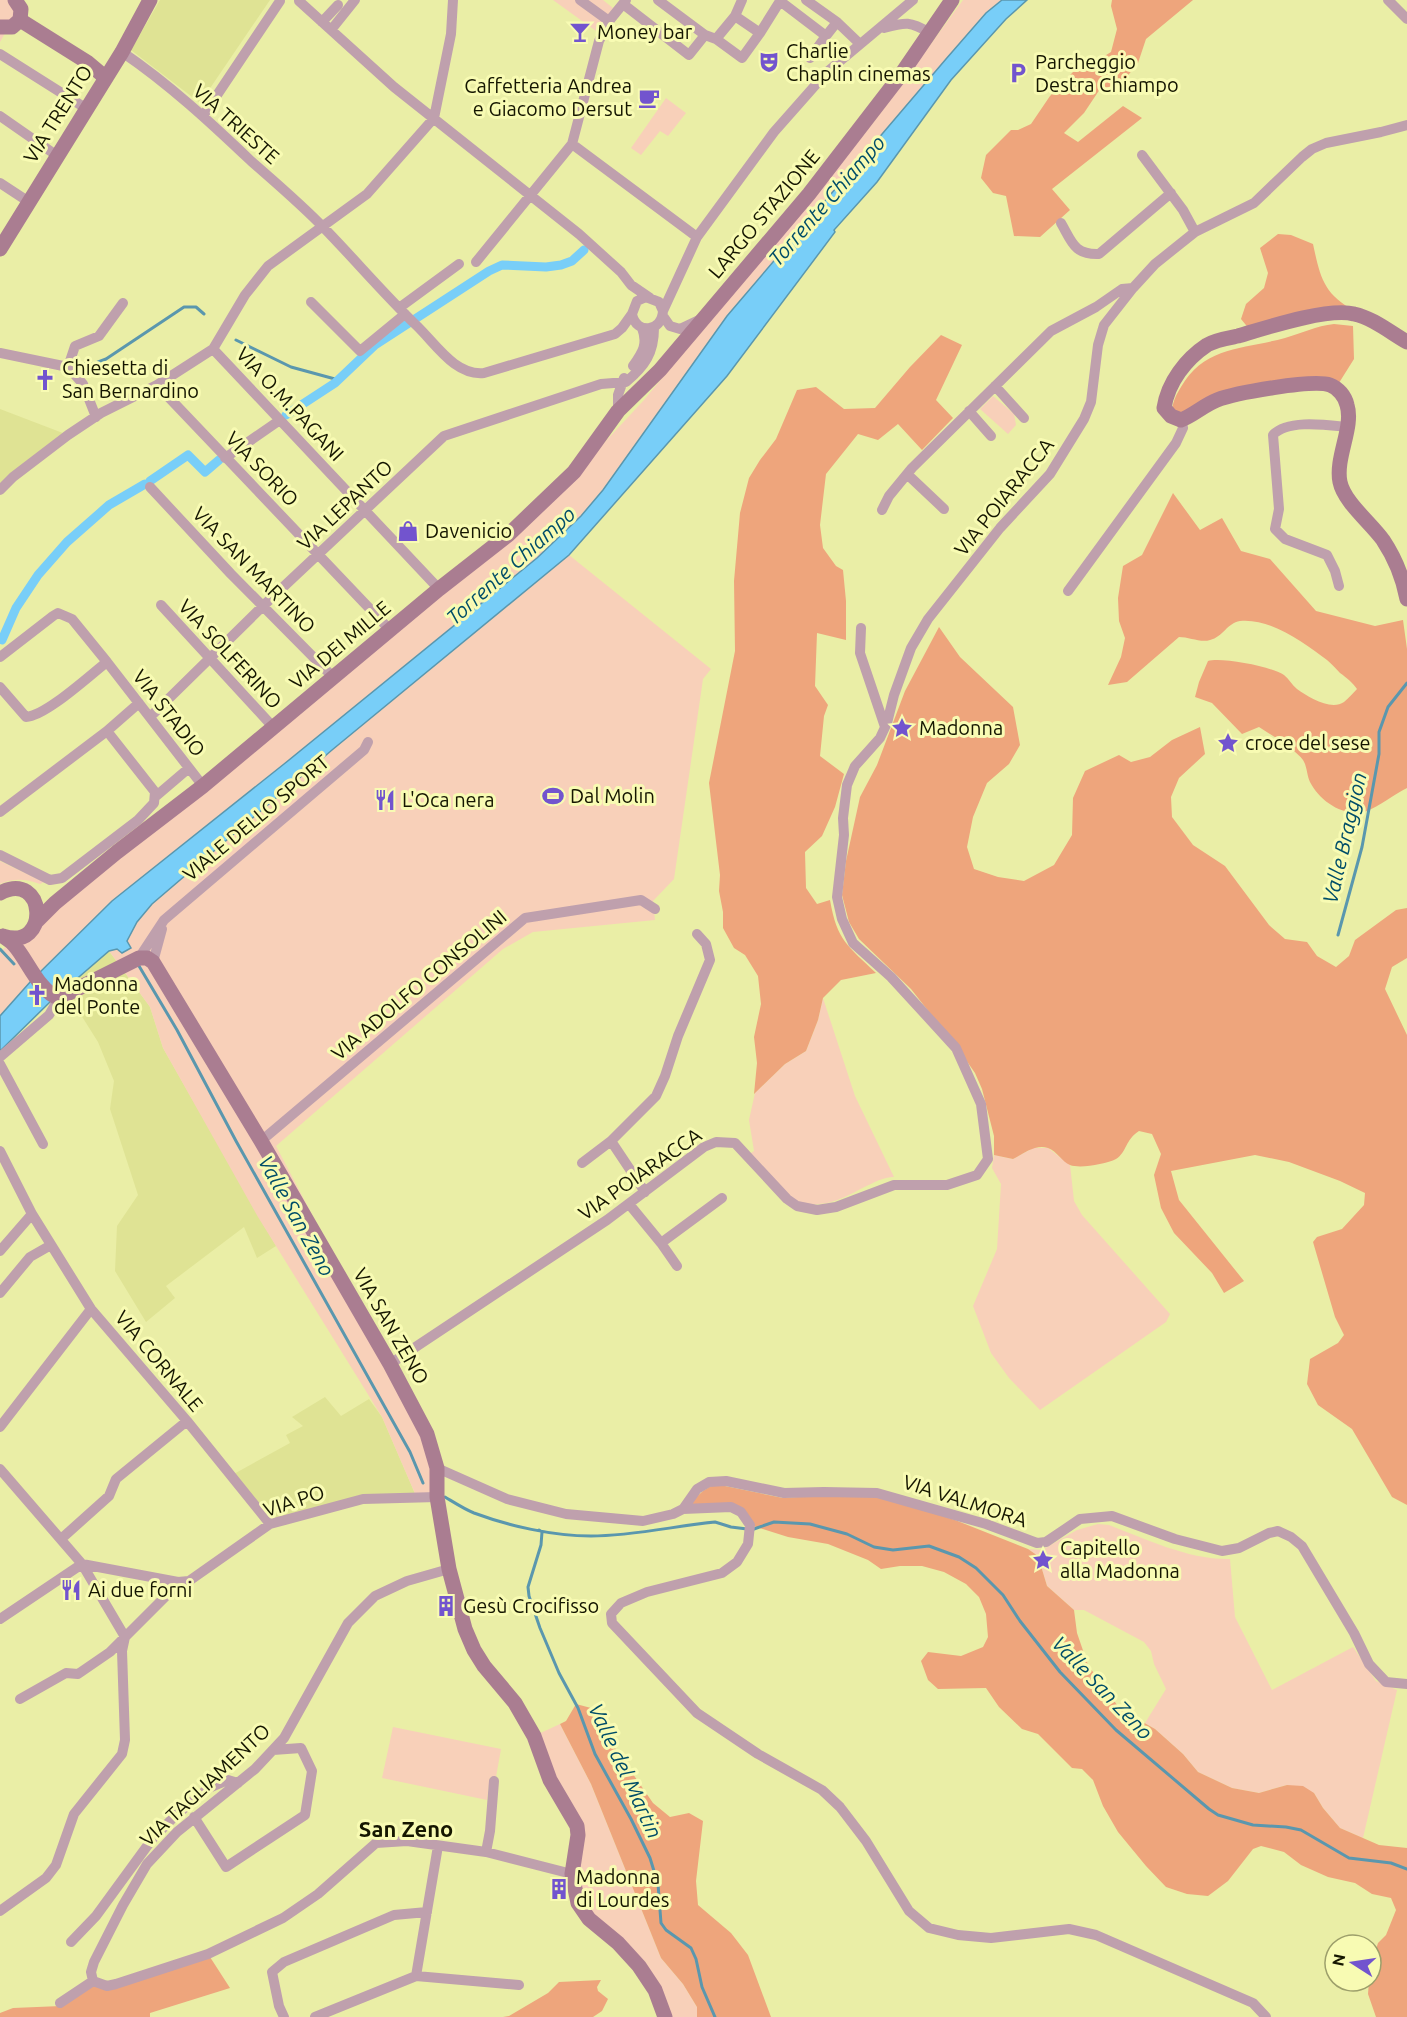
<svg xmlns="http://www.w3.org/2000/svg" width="1407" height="2017" viewBox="0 0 1407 2017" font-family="Ubuntu,sans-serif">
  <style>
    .built { fill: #dfe394 }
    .green { fill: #f8d0b9 }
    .forest { fill: #eea57c }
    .water { fill: #78cef8; stroke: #5a97ae; stroke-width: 1.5 }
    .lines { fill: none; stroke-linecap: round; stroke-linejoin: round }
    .stream { stroke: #5a97ae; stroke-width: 3 }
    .canal { stroke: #78cef8; stroke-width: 9 }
    .street { stroke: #bfa0ad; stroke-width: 10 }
    .secondary { stroke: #aa7d91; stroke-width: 15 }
    .labels { text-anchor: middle; stroke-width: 6; stroke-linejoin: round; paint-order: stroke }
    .poi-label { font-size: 20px; fill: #151600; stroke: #f8fbb3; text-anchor: start }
    .street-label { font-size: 20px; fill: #151600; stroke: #f8fbb3 }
    .water-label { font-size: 21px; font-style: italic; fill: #004d68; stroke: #f8fbb3 }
    .quarter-label { font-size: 22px; font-weight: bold; fill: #151600; stroke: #f8fbb3 }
  </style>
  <rect width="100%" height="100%" fill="#eaeea6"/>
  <!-- built -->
  <path class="built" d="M160 0H270L200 103 131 50Z
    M0 409 68 435 0 490Z
    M109 951 150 1007 163 1048 276 1246 257 1258 244 1227 166 1286 175 1298 146 1322 115 1271 117 1226 138 1195 110 1109 114 1081 98 1042 64 988Z
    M325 1397 341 1416 369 1399 382 1417 416 1496 363 1499 270 1524 232 1475 290 1443 286 1435 303 1426 292 1417Z"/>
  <!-- green -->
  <path class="green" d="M0 0H24L0 42Z
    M553 0H603L613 8 596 31Z
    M963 0H1002L986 13 946 59 727 316 603 490 581 516 537 558 285 764 113 901 31 981 0 1016V952L117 852 576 473 644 400 876 119Z
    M666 98 686 113 668 136 660 131 641 155 631 148Z
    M993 396 1014 414 1016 425 1008 434 980 409Z
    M569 555 711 669 703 679 674 879 653 901 655 920 533 932 503 949 276 1146 427 1434 437 1497 416 1496 382 1417 258 1217 163 1048 150 1007 109 951 130 948 127 941 137 922 152 904 332 750Z
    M0 861 44 882 40 884C25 879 15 878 0 884Z
    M823 998 855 1096 894 1177C878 1176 849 1198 831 1202 821 1205 808 1204 797 1206L748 1155 754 1151 749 1120 755 1093 785 1064 806 1051 818 1020Z
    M1033 1148H1048L1070 1165 1074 1201 1082 1215 1170 1314 1166 1322 1040 1410 1009 1378 991 1353 973 1306 997 1249 1001 1184 992 1168 994 1155 1013 1159Z
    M1098 1524 1109 1525C1146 1539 1189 1560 1230 1559L1235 1617 1272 1690 1353 1647 1376 1681 1397 1690 1363 1838 1340 1828 1323 1808 1314 1793 1287 1785 1259 1793 1232 1788 1198 1772 1183 1754 1155 1729 1145 1723 1166 1689 1154 1664 1151 1651 1144 1642 1084 1610H1074L1047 1586 1038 1556 1028 1549 1042 1550 1077 1530Z
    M560 1724 591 1784 661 1958 683 1984 697 2007V2017H665L655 1990 578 1903V1836L534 1736Z
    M393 1727 501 1749 496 1777H490L487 1800 382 1778Z"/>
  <!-- forest -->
  <path class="forest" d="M1112 0H1193L1146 39 1138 63 1121 84 1100 89 1084 113 1064 133 1078 142 1123 106 1142 118 1052 189 1070 210 1040 237 1014 236 1006 196 993 193 981 178 986 155 1011 130H1018L1031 124 1050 96 1073 72 1085 68 1111 52 1117 29 1111 6Z
    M1278 234 1291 235 1313 244C1320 276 1323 294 1355 311L1250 330 1241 319 1246 304 1264 288 1268 273 1260 248Z
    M1334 324 1353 326 1354 359 1337 386 1325 382 1188 412 1172 413C1172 403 1176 395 1181 387 1204 346 1245 349 1285 338 1302 333 1316 326 1334 324Z
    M941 335 962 345 936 400 953 418 922 450 898 424 878 440 858 434 826 474 820 525 823 548 836 566 843 570 846 601V640L817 633 815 686 828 705 824 716 820 756 844 774 835 807 822 836 805 852 806 888 817 904 830 900C837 941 848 946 876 973L841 980 823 998 818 1020 806 1051 785 1064 754 1094 757 1063 754 1037 761 1004 758 976 745 955 734 948 723 928V912L719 891 720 875 709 783 735 651 734 581 740 513 749 478 760 460 776 439 797 390 816 387 844 409 875 408 910 367Z
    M1173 493 1200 530 1222 518 1241 551 1270 559 1316 611 1375 626 1403 620 1407 649V788C1395 794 1378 807 1367 811 1345 818 1320 802 1310 782 1307 776 1307 766 1303 760 1296 750 1270 734 1259 727L1242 734 1212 703 1195 697 1199 682 1208 661C1222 657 1273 667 1284 675 1289 679 1292 685 1297 689 1308 697 1331 711 1344 702 1349 698 1353 693 1357 689 1352 682 1347 678 1340 673 1336 669 1332 664 1327 660 1304 643 1271 618 1240 621 1227 623 1223 637 1210 640 1201 643 1189 637 1179 637L1127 682 1108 685 1121 657 1125 638 1119 621 1118 598 1123 566 1142 555Z
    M939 627 960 657 1013 707 1020 745 1009 764 987 783 973 817 967 847 974 869 998 877 1024 881 1054 865 1072 835 1073 798 1085 771 1119 755 1131 762 1150 757 1172 740 1200 727 1205 754 1179 778 1171 797 1172 817 1193 845 1225 866 1269 925 1285 939 1307 942 1317 956 1336 967 1349 956 1355 940 1396 910 1407 908V958L1392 967 1385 989 1407 1035V1505L1392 1497 1352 1429 1318 1405 1307 1384 1310 1359 1338 1343 1344 1335 1335 1317 1313 1242 1317 1237 1342 1229 1364 1205 1365 1193 1340 1181 1289 1162 1255 1155 1171 1171 1179 1200 1244 1281 1224 1293 1212 1273 1174 1233 1161 1208 1154 1175 1161 1154 1152 1134 1139 1131C1125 1140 1127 1152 1116 1159 1106 1164 1080 1169 1070 1165 1062 1162 1057 1151 1048 1148 1035 1144 1023 1154 1013 1159L994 1155V1136L982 1089 975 1073 959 1050 911 989 859 939 849 922 842 895 846 861 860 797 877 765 905 691Z
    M711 1486H725L783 1498 813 1496 883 1497 955 1520 1028 1549 1038 1556 1047 1586 1074 1610 1077 1633 1088 1665 1120 1709 1155 1729 1183 1754 1198 1772 1232 1788 1259 1793 1287 1785 1303 1786 1314 1793 1323 1808 1340 1828 1379 1845 1407 1848V2017H1376L1368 1994 1369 1981H1371V1965L1378 1943 1386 1935 1396 1910 1391 1898 1372 1894 1355 1883 1328 1877 1301 1865 1284 1852 1261 1846 1253 1849 1228 1881 1208 1896 1187 1894 1166 1887 1146 1866 1118 1832 1103 1806 1093 1780 1082 1769 1072 1768 1038 1734 1022 1729 999 1707 986 1688 938 1689 928 1680 921 1661 928 1652 961 1656 983 1647 988 1637 986 1614 979 1597 966 1584 944 1572 922 1566H900L881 1569 868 1560 828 1544 788 1537 750 1525 741 1512 683 1509 703 1491Z
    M576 1704 591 1708 615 1748 653 1803 670 1817 689 1813 703 1821 696 1881 698 1905 731 1933 748 1955 771 2017H697V2007L683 1984 661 1958 591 1784 560 1724 566 1721Z
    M210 1957 230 1988 150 2013V2017H0V2013L13 2008 61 2006 93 1984 104 1987Z
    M601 1980 597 1987 598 1991 608 1999 602 2011 593 2017H503L509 2016 548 1993 559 1982Z"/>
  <!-- water -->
  <path class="water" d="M1002 0H1027L1006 19 951 80 877 182 834 230 835 232 727 376 569 555 332 750 152 904 137 922 127 941 131 948 122 953 117 949 109 951 50 1002 0 1051V1016L31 981 112 901 284 764 537 558 581 516 603 490 727 316 946 59 986 13Z"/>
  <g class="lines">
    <!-- stream -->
    <path class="stream" d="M236 340 291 367 335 379
      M77 364H93L106 359 184 307H196L204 314
      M1338 935 1362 847 1379 754V732L1388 707 1407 683
      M0 949 14 964
      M139 966 177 1030 236 1141 410 1452 423 1483
      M445 1497C455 1503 464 1509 474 1513 509 1526 553 1536 591 1536 633 1536 674 1526 715 1522L731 1527 747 1529
      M754 1529 774 1522 810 1524 847 1534 874 1547 893 1550 929 1546 959 1557 976 1568 1003 1595 1020 1621 1060 1672 1116 1730 1209 1809 1218 1815 1253 1825 1286 1827 1301 1830 1349 1858 1391 1863 1407 1869
      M539 1530 542 1532 541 1545 528 1587 529 1596 540 1628 559 1673 578 1708 595 1754 631 1819 650 1858 658 1884 661 1923 666 1930 691 1948 696 1959 702 1987 715 2017"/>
    <!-- canal -->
    <path class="canal" d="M286 415 335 383 375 345 489 271 502 265 546 267 561 265 572 261 584 250
      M150 481 188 455 205 472 219 460
      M2 640 16 608 38 575 67 542 109 505 145 484"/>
    <!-- street -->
    <path class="street" d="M580 0 609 21
      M658 0 705 35 716 39 742 58 760 33 735 16
      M806 0 837 22 860 44
      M1388 0 1407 19
      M299 1 394 87 579 234 621 272 631 285 650 298
      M623 4 689 55 705 35
      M322 22 338 5
      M884 28C906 22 910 21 930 33
      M331 30 355 0
      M760 33 780 1 826 36 837 22
      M716 39 735 16 742 0
      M122 52C169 84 210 122 251 161 276 183 302 205 325 229 356 261 385 295 416 325 436 344 455 376 484 373L615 334 622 328 632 314
      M0 54 87 109
      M810 58 826 36
      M0 116 56 155
      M203 116 280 1
      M572 144 697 237
      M1142 155 1183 210 1195 232
      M0 183 29 202
      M1061 223C1072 242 1074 255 1099 254L1171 193
      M476 262 572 144 599 41 609 21 626 0
      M311 302 360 351 405 314
      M399 308 459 264
      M663 311 659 302 646 297 637 301 632 314C636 335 662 332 663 311L697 237 774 132 827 72 913 0
      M663 316 670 326 680 329 699 320
      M213 349 439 589
      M0 353 68 367 83 384 96 417
      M633 366C643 352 648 344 642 328
      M68 367 75 346 99 336 123 303
      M157 385 390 630
      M995 386 1024 418
      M618 411V395L624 378
      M969 411 991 436
      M225 458 280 420
      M907 474 944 509
      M150 487 231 574 333 677
      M0 490 13 477 68 435 101 413 157 385 213 349 245 295 268 266 367 194 434 118 451 34 453 0
      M882 510 889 496 912 468 1051 331 1096 307 1122 289 1133 288
      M1339 586 1335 571 1327 555 1285 539 1275 529 1279 509 1273 435C1287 419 1327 425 1347 427
      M1068 591 1176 443 1183 428 1181 420
      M161 605 274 728
      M861 628 860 653 885 727
      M0 657 53 616 58 613 72 619 107 662 203 786
      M0 687 26 717C46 716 90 675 107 662
      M150 717 263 606 444 436 601 384 626 382C645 366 654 353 654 328
      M155 797 189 768
      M0 812 107 731 139 703
      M0 855 50 880 62 878 138 820 154 803 155 792 107 731
      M139 958 164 920 364 750 368 742
      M153 962 162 929
      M0 1057 49 1015 59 998
      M0 1064 43 1144
      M261 1141 525 918 641 900 655 909
      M0 1151 32 1214 0 1251
      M582 1163 611 1141
      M645 1192 611 1141 656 1096 665 1076 678 1036 710 960 706 944 697 934
      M629 1204 661 1243 722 1198
      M32 1214 91 1309 187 1421 270 1524
      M661 1243 677 1266
      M0 1293 30 1257 51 1245
      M390 1364 607 1220 704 1147 716 1142 735 1143 787 1199 797 1206 817 1210 836 1207 894 1185H947L977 1175 988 1159 981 1104 956 1048 891 977 853 943 842 919 837 897 844 835 843 818 847 785 855 766 880 738 887 723 894 695 911 648 928 619 1000 528 1050 474 1084 419 1091 402 1098 345 1104 325 1133 288 1155 264 1195 232 1254 203 1302 157 1312 149 1326 143 1381 132 1407 125
      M0 1427 91 1309
      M437 1468 507 1499 566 1514 643 1521 673 1514 683 1509 697 1489 709 1482 726 1481 784 1493 824 1492 877 1493 986 1524 1037 1543 1046 1542 1080 1519 1112 1516 1175 1539 1222 1551 1239 1548 1269 1533 1278 1531 1291 1537 1302 1546 1354 1633 1369 1664 1386 1682 1407 1684
      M0 1469 82 1564 178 1582 189 1581 270 1524 363 1499 437 1497
      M683 1509 731 1507 741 1512 750 1525 748 1544 737 1562 722 1573 647 1592 621 1603 611 1614 612 1623 697 1713 758 1754 822 1790 840 1807 866 1841 909 1911 929 1928 958 1935 991 1938 1069 1929 1096 1935 1253 2003 1266 2017
      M61 1539 109 1496 116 1479 187 1421
      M0 1619 82 1564 125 1637 110 1652 78 1674 66 1673 20 1699
      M194 1817 226 1867 305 1815 312 1771 301 1748 273 1750
      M486 1852 490 1831 494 1781
      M0 1911 46 1878 56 1865 74 1814 122 1754 125 1740 122 1651 125 1637 173 1589 178 1582
      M71 1942 96 1916 153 1838 177 1814 209 1788 228 1780 238 1783
      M416 1976 438 1846
      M93 1981 91 1972 94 1962 123 1905 147 1864 177 1832 255 1769 284 1738 348 1623 375 1596 407 1581 449 1569
      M93 1981 107 1986 116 1984 208 1954 283 1918 318 1894 376 1843 407 1841 486 1852 572 1874
      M60 2003 93 1981
      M284 2017 279 2006 272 1972 284 1962 394 1915 427 1912
      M315 2017 416 1976 519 1985"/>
    <!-- secondary -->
    <path class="secondary" d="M20 20 87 62 106 78
      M0 27H12L20 20 21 9 15 0
      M0 249 122 52 150 0
      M1407 342C1391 333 1373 318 1354 314 1329 307 1265 328 1238 336 1228 338 1215 340 1207 345 1186 359 1168 382 1164 408L1171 416 1181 420C1194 415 1204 405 1217 400 1235 393 1313 379 1330 385 1338 388 1345 396 1347 405 1354 427 1335 458 1340 482 1344 502 1371 523 1383 540 1395 558 1403 578 1407 599
      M0 893C46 869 51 952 3 936
      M37 921 55 903 117 852 203 786 439 589 508 535 574 472 618 411 660 370 809 194 900 76 952 0
      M3 936C6 939 11 941 14 945 27 959 39 992 59 998L139 958H147L153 962 261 1141 390 1364 427 1434 437 1468V1497L449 1569 465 1629 474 1650 484 1666 515 1703 534 1736 550 1780 577 1826 578 1835 572 1874 578 1903 589 1919 618 1943 639 1966 655 1990 665 2017"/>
  </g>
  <!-- icons -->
  <defs>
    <symbol id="bar-bare" viewBox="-9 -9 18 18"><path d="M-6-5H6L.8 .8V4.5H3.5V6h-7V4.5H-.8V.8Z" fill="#7254ce" stroke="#f8fbb3" stroke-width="2.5" paint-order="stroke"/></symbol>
    <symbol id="theatre-bare" viewBox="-9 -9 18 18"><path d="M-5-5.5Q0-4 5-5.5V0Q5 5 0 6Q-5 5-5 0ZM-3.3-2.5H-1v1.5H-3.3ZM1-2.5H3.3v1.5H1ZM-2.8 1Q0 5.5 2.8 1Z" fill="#7254ce" stroke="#f8fbb3" stroke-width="2.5" paint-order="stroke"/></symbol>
    <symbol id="parking-bare" viewBox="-9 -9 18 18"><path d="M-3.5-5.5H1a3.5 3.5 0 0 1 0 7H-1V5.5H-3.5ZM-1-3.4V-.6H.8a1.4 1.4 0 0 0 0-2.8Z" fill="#7254ce" stroke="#f8fbb3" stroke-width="2.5" paint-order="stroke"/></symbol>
    <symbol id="cafe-bare" viewBox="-9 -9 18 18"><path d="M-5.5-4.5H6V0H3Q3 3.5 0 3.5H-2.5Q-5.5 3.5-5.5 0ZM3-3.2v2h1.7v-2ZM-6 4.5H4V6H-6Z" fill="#7254ce" stroke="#f8fbb3" stroke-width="2.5" paint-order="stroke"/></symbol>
    <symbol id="church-bare" viewBox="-9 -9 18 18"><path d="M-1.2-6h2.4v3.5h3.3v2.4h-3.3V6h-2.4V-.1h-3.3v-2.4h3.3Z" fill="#7254ce" stroke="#f8fbb3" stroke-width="2.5" paint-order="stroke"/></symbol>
    <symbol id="shop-bare" viewBox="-9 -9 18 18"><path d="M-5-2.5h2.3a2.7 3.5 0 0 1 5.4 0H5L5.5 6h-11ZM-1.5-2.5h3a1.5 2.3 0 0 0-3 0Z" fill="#7254ce" stroke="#f8fbb3" stroke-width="2.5" paint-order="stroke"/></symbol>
    <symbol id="sight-bare" viewBox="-9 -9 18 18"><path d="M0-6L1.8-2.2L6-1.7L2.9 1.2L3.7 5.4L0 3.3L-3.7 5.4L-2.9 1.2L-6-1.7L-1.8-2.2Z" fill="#7254ce" stroke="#f8fbb3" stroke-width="2.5" paint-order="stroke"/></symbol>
    <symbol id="stadium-bare" viewBox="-9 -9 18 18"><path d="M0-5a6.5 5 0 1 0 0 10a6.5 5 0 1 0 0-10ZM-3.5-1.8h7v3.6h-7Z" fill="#7254ce" stroke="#f8fbb3" stroke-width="2.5" paint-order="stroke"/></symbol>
    <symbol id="restaurant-bare" viewBox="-9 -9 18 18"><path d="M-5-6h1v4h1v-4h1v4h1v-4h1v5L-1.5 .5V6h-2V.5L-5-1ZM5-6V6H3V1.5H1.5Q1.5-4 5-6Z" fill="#7254ce" stroke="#f8fbb3" stroke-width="2.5" paint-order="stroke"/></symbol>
    <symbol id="building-bare" viewBox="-9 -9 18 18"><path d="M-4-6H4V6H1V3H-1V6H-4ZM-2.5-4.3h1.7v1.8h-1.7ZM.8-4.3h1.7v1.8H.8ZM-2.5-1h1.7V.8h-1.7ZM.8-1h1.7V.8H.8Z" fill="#7254ce" stroke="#f8fbb3" stroke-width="2.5" paint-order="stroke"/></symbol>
  </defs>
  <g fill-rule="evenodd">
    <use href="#bar-bare" x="565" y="17" width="30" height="30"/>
    <use href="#theatre-bare" x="754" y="47" width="30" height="30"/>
    <use href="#parking-bare" x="1003" y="58" width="30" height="30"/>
    <use href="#cafe-bare" x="634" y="83" width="30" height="30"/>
    <use href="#church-bare" x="30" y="365" width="30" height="30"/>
    <use href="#shop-bare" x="393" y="516" width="30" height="30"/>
    <use href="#sight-bare" x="887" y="713" width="30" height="30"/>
    <use href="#sight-bare" x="1213" y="728" width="30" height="30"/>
    <use href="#stadium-bare" x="538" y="781" width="30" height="30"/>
    <use href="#restaurant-bare" x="370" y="785" width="30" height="30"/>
    <use href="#church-bare" x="22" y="980" width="30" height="30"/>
    <use href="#sight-bare" x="1028" y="1545" width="30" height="30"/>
    <use href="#restaurant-bare" x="56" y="1575" width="30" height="30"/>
    <use href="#building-bare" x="431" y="1591" width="30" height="30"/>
    <use href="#building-bare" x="544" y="1874" width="30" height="30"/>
  </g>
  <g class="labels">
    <!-- poi labels -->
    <g class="poi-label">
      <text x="597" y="39">Money bar</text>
      <text x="786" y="58">Charlie<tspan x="786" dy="23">Chaplin cinemas</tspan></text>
      <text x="1035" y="69">Parcheggio<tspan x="1035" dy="23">Destra Chiampo</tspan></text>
      <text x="632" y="93" text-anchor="end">Caffetteria Andrea<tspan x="632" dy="23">e Giacomo Dersut</tspan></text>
      <text x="62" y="375">Chiesetta di<tspan x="62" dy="23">San Bernardino</tspan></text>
      <text x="425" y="538">Davenicio</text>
      <text x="919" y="735">Madonna</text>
      <text x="1245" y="750">croce del sese</text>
      <text x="570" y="803">Dal Molin</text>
      <text x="402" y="807">L'Oca nera</text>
      <text x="54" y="991">Madonna<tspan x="54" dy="23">del Ponte</tspan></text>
      <text x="1060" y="1555">Capitello<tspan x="1060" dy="23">alla Madonna</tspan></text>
      <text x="88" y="1597">Ai due forni</text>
      <text x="463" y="1613">Gesù Crocifisso</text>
      <text x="576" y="1884">Madonna<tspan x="576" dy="23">di Lourdes</tspan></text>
    </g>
    <!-- street labels -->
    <g class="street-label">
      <text transform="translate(58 114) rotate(-58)" y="7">VIA TRENTO</text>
      <text transform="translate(236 124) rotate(42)" y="7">VIA TRIESTE</text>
      <text transform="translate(764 214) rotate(-50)" y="7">LARGO STAZIONE</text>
      <text transform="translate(290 404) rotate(47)" y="7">VIA O.M.PAGANI</text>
      <text transform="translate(262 469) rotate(46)" y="7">VIA SORIO</text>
      <text transform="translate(1004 497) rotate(-51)" y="7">VIA POIARACCA</text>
      <text transform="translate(345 505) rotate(-43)" y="7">VIA LEPANTO</text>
      <text transform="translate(254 570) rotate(46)" y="7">VIA SAN MARTINO</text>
      <text transform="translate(340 645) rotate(-40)" y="7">VIA DEI MILLE</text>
      <text transform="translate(230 654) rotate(47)" y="7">VIA SOLFERINO</text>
      <text transform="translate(169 713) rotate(52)" y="7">VIA STADIO</text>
      <text transform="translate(256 818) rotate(-40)" y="7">VIALE DELLO SPORT</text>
      <text transform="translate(419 985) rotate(-40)" y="7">VIA ADOLFO CONSOLINI</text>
      <text transform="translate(640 1174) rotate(-35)" y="7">VIA POIARACCA</text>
      <text transform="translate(391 1326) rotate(60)" y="7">VIA SAN ZENO</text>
      <text transform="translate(159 1361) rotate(50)" y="7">VIA CORNALE</text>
      <text transform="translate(294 1501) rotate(-18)" y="7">VIA PO</text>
      <text transform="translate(965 1501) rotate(18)" y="7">VIA VALMORA</text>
      <text transform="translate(205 1785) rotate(-43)" y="7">VIA TAGLIAMENTO</text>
    </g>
    <!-- water labels -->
    <g class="water-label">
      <text transform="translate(827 201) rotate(-49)" y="7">Torrente Chiampo</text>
      <text transform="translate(511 566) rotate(-42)" y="7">Torrente Chiampo</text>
      <text transform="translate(1345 838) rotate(-77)" y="7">Valle Braggion</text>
      <text transform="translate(296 1216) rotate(61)" y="7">Valle San Zeno</text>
      <text transform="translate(1102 1688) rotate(46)" y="7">Valle San Zeno</text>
      <text transform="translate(625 1771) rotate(65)" y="7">Valle del Martin</text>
    </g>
    <!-- quarter labels -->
    <g class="quarter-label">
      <text x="406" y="1837">San Zeno</text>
    </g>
  </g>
  <!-- north arrow -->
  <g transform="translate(1353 1963) rotate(282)"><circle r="28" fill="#f8fbb3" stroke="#9d9f6b" stroke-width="1.5"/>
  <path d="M0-4.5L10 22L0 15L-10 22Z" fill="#7254ce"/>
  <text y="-9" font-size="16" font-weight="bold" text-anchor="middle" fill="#151600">N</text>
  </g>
</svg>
